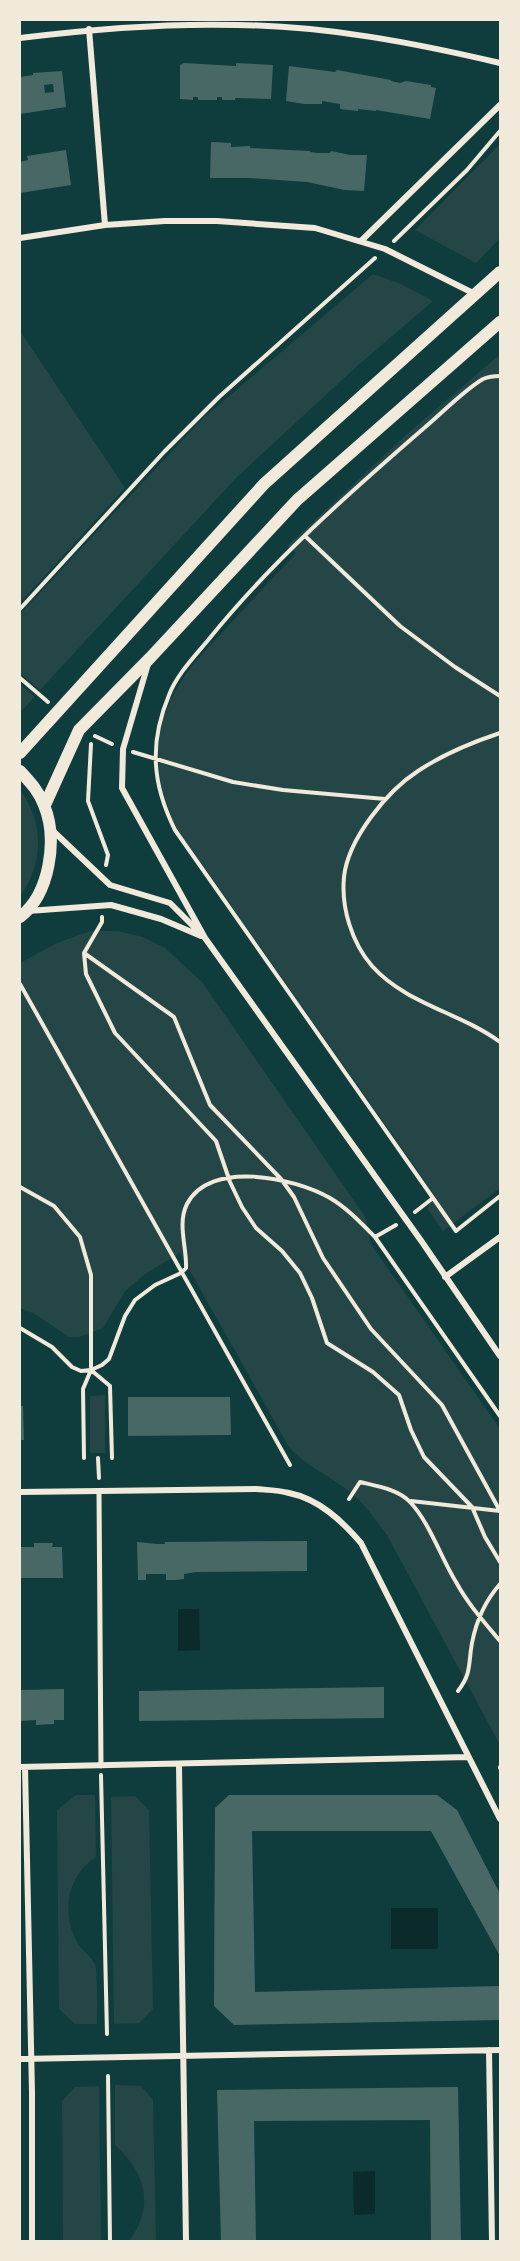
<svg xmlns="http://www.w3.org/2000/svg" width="520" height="2261" viewBox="0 0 520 2261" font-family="Lato,sans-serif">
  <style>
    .green { fill: #244646 }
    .water { fill: #0a2a2b }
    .building { fill: #486865; fill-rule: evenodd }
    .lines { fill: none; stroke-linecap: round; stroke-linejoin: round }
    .path { stroke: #f1e9da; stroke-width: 4 }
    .pedestrian { stroke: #f1e9da; stroke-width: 5 }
    .minor { stroke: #f1e9da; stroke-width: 6 }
    .secondary { stroke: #f1e9da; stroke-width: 12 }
  </style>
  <rect width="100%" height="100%" fill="#0f3d3e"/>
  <!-- green -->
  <path class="green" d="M500 144V238L476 263 415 230Z
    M373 274 401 284 433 301 356 367 236 478 40 690 20 673V614L201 420Z
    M20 331 125 488 20 603Z
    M497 357 500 359V1188L443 1231 427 1208 436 1197 176 827C153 781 151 727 180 683 193 661 213 643 230 624 252 600 274 577 296 553L287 546 407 434Z
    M20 684 35 697 20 712Z
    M20 790C44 822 44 864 20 896Z
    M90 931H118L143 937 165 948 202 982 366 1218 370 1243 500 1429V1745L387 1535C374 1518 363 1501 346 1489 327 1474 304 1465 289 1447L180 1253 145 1274 125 1291 103 1328 79 1337H69L35 1314 20 1308V963L57 943Z
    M105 1395V1453H90V1396Z
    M76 1795H95L96 1857C67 1876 61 1912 77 1942 81 1950 91 1956 95 1964 98 1972 97 2012 97 2024H75L59 2009 57 1810Z
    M135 1796 149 1810 153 2009 139 2023 114 2024 111 1797Z
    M115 2085 141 2086 153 2100 156 2241H129C155 2206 146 2173 115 2145Z
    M99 2086 101 2241H63L62 2101 75 2087Z"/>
  <!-- water -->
  <path class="water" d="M178 1609H199L200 1650 178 1651Z
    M391 1908H438V1949H391Z
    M375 2171V2214L354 2215 353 2172Z"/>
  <!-- building -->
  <path class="building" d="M184 63 236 66V63L273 65 271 99 235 98V100H222V97H217V100H198V97H193V100L180 99V65Z
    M289 66 335 72 337 70 391 80V81L400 83 406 81 431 85V87L436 88 430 119 376 110V111L358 109V111L340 109V104L322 101V104H304L286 101Z
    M62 71 66 107 20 114V77L33 75V73ZM53 84 54 92 45 93 44 85Z
    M211 142 231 143V147L250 146V148L310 151V152L318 153H330L331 151 350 155H367L364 191 345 190 307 182 249 178H210Z
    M66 150 71 185 20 193V162L28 160 27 156Z
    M128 1397H230L231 1435 128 1436Z
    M20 1406H23L24 1440H20Z
    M307 1541V1571L196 1572 184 1574V1579L175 1580H166V1574H146V1580H138L137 1542 157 1544H165V1542Z
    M34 1543H53L52 1547H62L63 1578H20V1547H34Z
    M384 1687V1718L139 1721V1691Z
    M64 1689V1720H54V1724L36 1725V1720L20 1721V1690Z
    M229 1795H437L457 1810 500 1894V1956L431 1831H252L255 1992 500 1986V2020L234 2025 214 2006 215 1808Z
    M458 2087 461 2242H431L430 2120 254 2121 256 2242H221L217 2090Z"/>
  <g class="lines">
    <!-- path -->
    <path class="path" d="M394 241 467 170 500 131
      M305 536 400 626 455 667 500 696
      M20 609 164 452 219 397 375 258
      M20 678 48 702
      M500 733C473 742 442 755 418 771 387 791 348 839 344 877 341 908 352 943 372 966 406 1004 461 1013 500 1042
      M95 736 112 744
      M91 744 88 801 108 855 106 865
      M133 752 233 782 283 790 385 799
      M102 917V922L84 953 174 1017 210 1105 281 1179 294 1197 323 1258 371 1329 442 1405 500 1511
      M84 953 86 974 115 1033 216 1141 230 1182 242 1207 256 1228 282 1251 300 1273 312 1298 327 1343 373 1372 399 1395 411 1430 424 1457 472 1507 485 1537 500 1562
      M20 984 290 1465
      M20 1187 54 1206 80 1237 91 1275V1370L83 1389 84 1458
      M433 1198 456 1231 500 1196
      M415 1212 433 1198 175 830C152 784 149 743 169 695 177 674 195 656 209 639 271 562 348 494 423 429 440 415 464 390 483 379 488 377 495 376 500 376
      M396 1225 375 1237 500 1416
      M20 1328 52 1347 72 1367 81 1371 91 1370 102 1365 109 1359 125 1316 135 1300 155 1285 181 1273 186 1268C187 1247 177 1224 187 1204 210 1159 295 1178 330 1198 347 1208 361 1223 375 1237
      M91 1370 110 1386 112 1458
      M98 1458 99 1478
      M349 1499 360 1482C376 1486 398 1489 410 1502 430 1523 441 1558 456 1582 468 1604 484 1622 500 1641
      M411 1501 500 1511
      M458 1691C472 1673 468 1664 472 1643 476 1622 486 1600 500 1584
      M500 1768V1767
      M101 1775 107 2034
      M108 2076 110 2242"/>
    <!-- pedestrian -->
    <path class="pedestrian" d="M99 1491 101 1766"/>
    <!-- minor -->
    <path class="minor" d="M89 29 105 225
      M20 38C92 29 165 23 238 25 327 26 415 43 500 63
      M20 238 105 225 165 221H217L315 228 385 249 475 294
      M361 241 500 105
      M148 664 123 749 122 788 205 938 422 1242 500 1356
      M52 830 110 885 170 903 198 931
      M28 911 111 905 161 919 201 936
      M445 1277 500 1237
      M20 1492 256 1489C267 1490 278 1490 289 1493 319 1499 342 1521 361 1543L500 1819
      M179 1765 186 2242
      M20 1767 468 1757
      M25 1767 32 2092V2242
      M489 2050 492 2242
      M20 2059 500 2050"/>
    <!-- secondary -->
    <path class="secondary" d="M20 753 264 484 500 272
      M20 771C29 781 39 791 44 805 58 839 50 894 20 917
      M45 805 79 730 150 658 297 500 500 322"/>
  </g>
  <!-- border -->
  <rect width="520" height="2261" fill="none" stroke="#f1e9da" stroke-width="42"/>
</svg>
